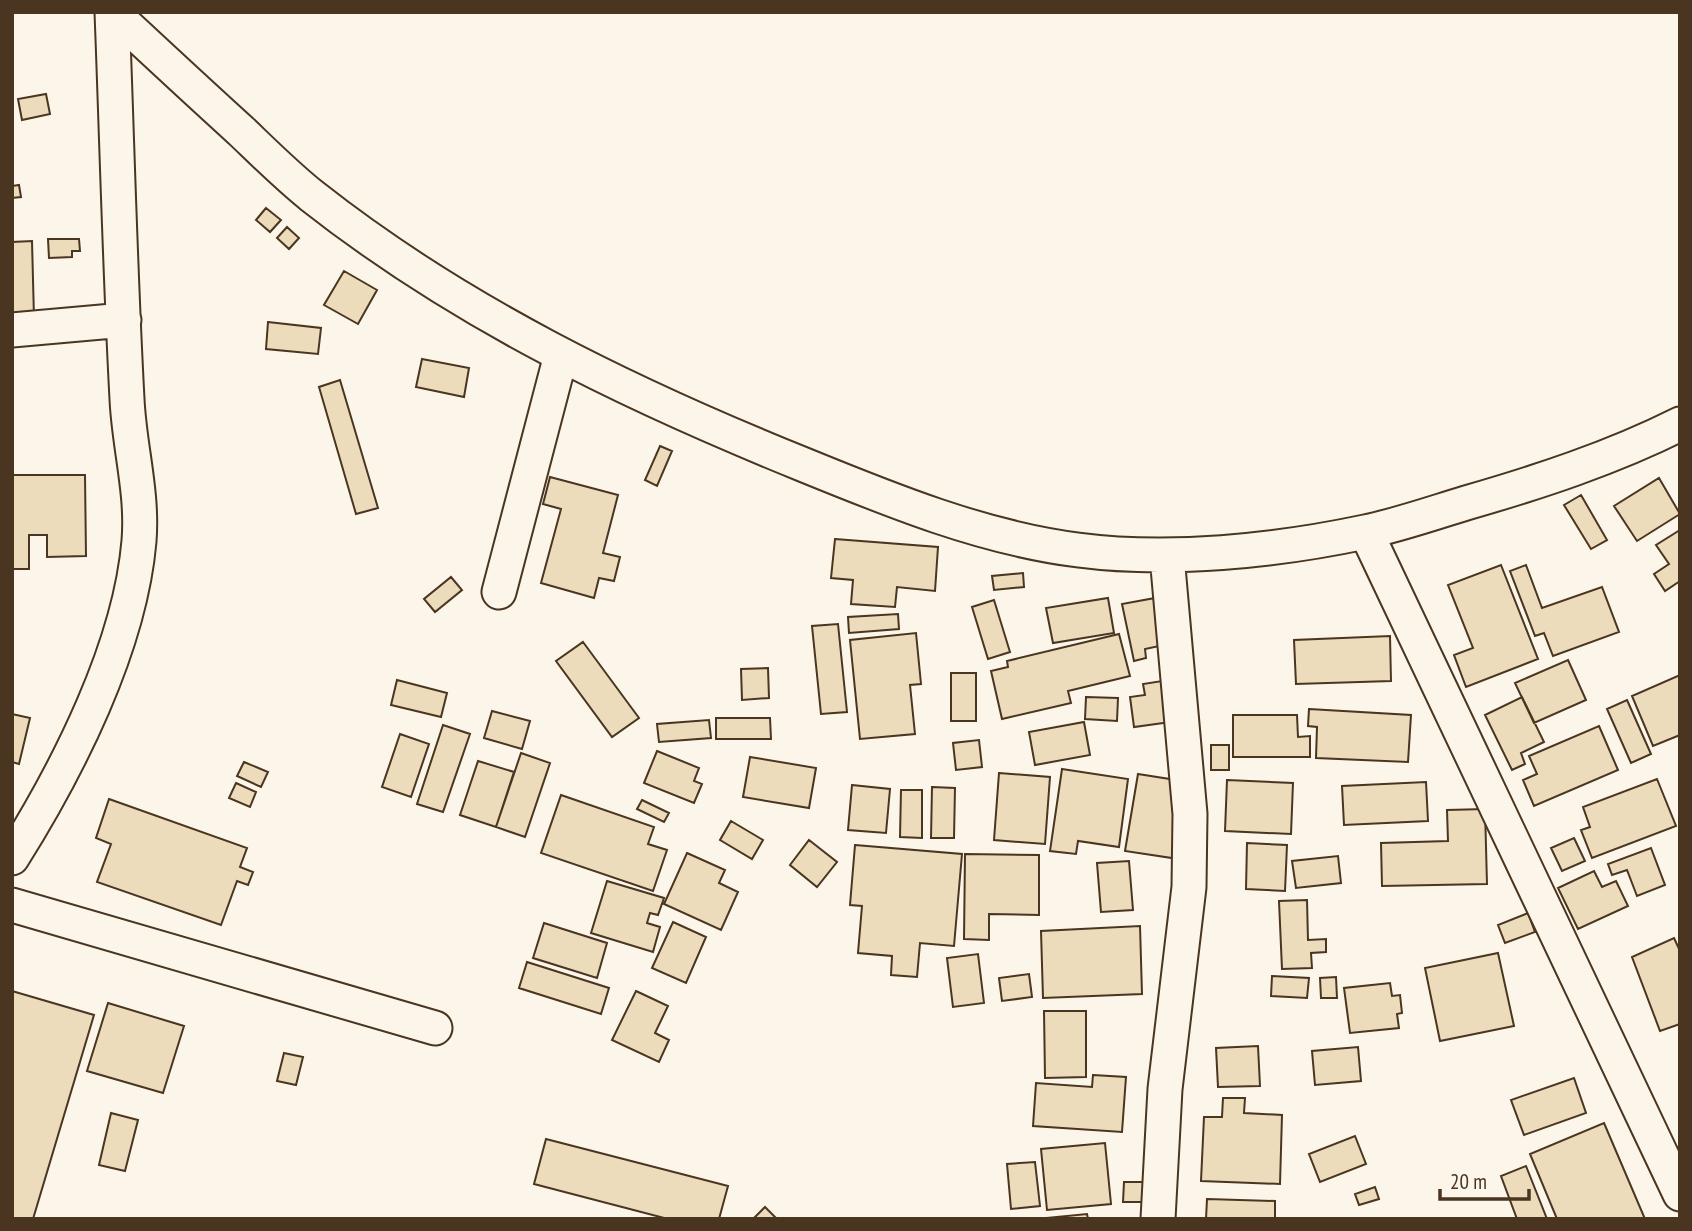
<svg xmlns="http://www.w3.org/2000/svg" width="1692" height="1231" viewBox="0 0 1692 1231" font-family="'PT Sans Narrow',sans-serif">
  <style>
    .building { fill: #ecdcbc; stroke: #4a3520; stroke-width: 2 }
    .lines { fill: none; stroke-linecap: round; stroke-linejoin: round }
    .minor-casing { stroke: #4a3520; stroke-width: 37 }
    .minor { stroke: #fbf6e9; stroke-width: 33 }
  </style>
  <rect width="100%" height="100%" fill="#fbf6e9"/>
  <!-- building -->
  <path class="building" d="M46 94 50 114 22 120 18 99Z
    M19 185 21 197 12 198V186Z
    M266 208 281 220 270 232 256 220Z
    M287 227 299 238 289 249 277 238Z
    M48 239H79L80 251H72V257L49 258Z
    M32 241 34 318H12V242Z
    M344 271 377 290 358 324 324 305Z
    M268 322 321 328 318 354 266 349Z
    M422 359 469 368 464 397 416 387Z
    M340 380 378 508 356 514 319 387Z
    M660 446 672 451 657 486 645 480Z
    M12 475H85L86 556 47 557V535H29V569H12Z
    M550 477 618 495 603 553 620 557 614 581 599 578 594 598 541 583 561 509 543 504Z
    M1659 478 1680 514 1637 541 1614 506Z
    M1581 495 1607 540 1591 549 1564 505Z
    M1680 530V581L1665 591 1654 574 1669 564 1656 545Z
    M835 539 938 547 935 591 897 587 895 607 851 604 853 580 831 578Z
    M1501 565 1538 659 1466 687 1454 655 1473 648 1448 585Z
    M1526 565 1542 608 1602 587 1619 632 1553 656 1544 633 1535 636 1510 571Z
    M1023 573 1024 587 994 590 992 576Z
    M451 577 462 590 435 612 424 599Z
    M1108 598 1114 633 1053 643 1046 608Z
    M1155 598 1164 645 1145 649 1146 658 1134 661 1122 604Z
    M994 600 1010 652 988 659 972 607Z
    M898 614 899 629 849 633 848 617Z
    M838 624 847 712 821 714 812 626Z
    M916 633 921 684 910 685 915 734 860 739 850 640Z
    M1119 634 1130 676 1068 691 1071 703 1002 719 991 671 1008 667 1007 661Z
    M1390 636 1391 681 1296 684 1294 640Z
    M583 642 639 718 612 737 556 661Z
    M1568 660 1586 700 1534 723 1515 683Z
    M768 668 769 698 742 700 741 669Z
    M951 673H976V721H951Z
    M1680 675V735L1653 746 1632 696Z
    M397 680 447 693 441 717 391 705Z
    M1162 681 1178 721 1134 727 1130 697 1145 695 1143 684Z
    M1086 697 1118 698 1117 721 1085 719Z
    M1522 697 1544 742 1521 753 1525 764 1512 770 1485 715Z
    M1627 700 1651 754 1631 763 1607 709Z
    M1309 709 1411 715 1408 762 1316 758 1317 727 1308 726Z
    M492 711 530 721 522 749 484 738Z
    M12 714 30 718 19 764 12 762Z
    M1233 715H1297L1298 737 1310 736V757H1233Z
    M716 718H770L771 739H716Z
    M709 720 711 738 659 742 657 724Z
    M1084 722 1090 755 1035 765 1029 732Z
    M443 725 470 734 443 812 417 804Z
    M1599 726 1618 770 1534 806 1523 780 1537 774 1529 756Z
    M400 734 429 744 411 797 382 787Z
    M979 740 982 767 956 770 953 743Z
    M1211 745H1229V770H1211Z
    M657 751 699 768 694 781 702 784 694 803 644 783Z
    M521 753 550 763 525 837 496 827Z
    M750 757 816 768 809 808 743 797Z
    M478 761 514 772 496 827 460 815Z
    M244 762 268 772 261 787 237 776Z
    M1062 769 1128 779 1119 847 1078 841 1076 854 1050 851Z
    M999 773 1050 777 1045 844 994 840Z
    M1138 774 1176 780 1183 787 1172 858 1125 851Z
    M1657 779 1676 826 1592 858 1581 830 1590 827 1583 807Z
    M1227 780 1293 783 1291 834 1225 831Z
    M1426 782 1428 821 1344 825 1342 786Z
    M236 783 256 792 250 807 229 798Z
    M852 785 890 789 886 833 848 830Z
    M932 787 955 788 954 838H931Z
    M901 790H922V838L900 837Z
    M561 795 654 827 648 844 667 850 653 891 541 853Z
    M109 799 247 848 240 867 253 872 248 885 237 881 221 925 97 882 111 844 96 838Z
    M642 800 669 813 664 822 637 809Z
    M1485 809 1487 884 1382 886 1381 843 1448 841 1447 810Z
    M731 821 763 840 752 859 720 840Z
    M1574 838 1585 861 1562 871 1551 848Z
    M809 840 837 862 817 887 790 865Z
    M1247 843 1287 845 1285 891 1246 889Z
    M855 845 962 854 954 946 920 943 917 977 891 975 892 956 858 953 862 906 850 905Z
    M1651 848 1665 885 1637 896 1627 870 1612 875 1608 864Z
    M687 853 725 870 719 883 738 892 721 930 664 904Z
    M965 854 1039 855V915L989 914V940L964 939Z
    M1338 856 1341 883 1296 888 1292 861Z
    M1129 861 1133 910 1101 912 1097 863Z
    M1594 871 1602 887 1616 881 1628 906 1578 929 1558 888Z
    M607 881 664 898 658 915 650 913 647 923 660 927 653 952 591 933Z
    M1307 900 1308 940 1326 939V952L1311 953 1312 968 1282 969 1279 901Z
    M1528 913 1535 932 1505 943 1498 925Z
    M673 922 706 937 686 983 652 968Z
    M544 923 607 943 597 978 533 958Z
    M1140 926 1142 994 1043 998 1041 931Z
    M1674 938 1680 951V1024L1660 1031 1632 957Z
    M1498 953 1514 1026 1440 1041 1425 968Z
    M978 954 984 1003 953 1007 947 958Z
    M527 962 609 988 601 1014 519 988Z
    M1029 974 1032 997 1002 1001 999 978Z
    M1272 976 1309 978 1307 998 1271 996Z
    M1336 977 1337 998H1321L1320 978Z
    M1390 983 1392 996 1400 995 1402 1013 1397 1014 1399 1028 1350 1033 1344 988Z
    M12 991 94 1015 33 1219H12Z
    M636 991 668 1006 655 1033 669 1040 659 1062 612 1040Z
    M108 1003 184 1026 163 1093 87 1071Z
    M1044 1011H1086V1077L1045 1078Z
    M1258 1046 1260 1086 1218 1087 1216 1048Z
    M1358 1047 1361 1081 1315 1085 1312 1051Z
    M284 1053 303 1057 296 1085 277 1081Z
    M1093 1075 1126 1077 1122 1132 1033 1126 1036 1083 1092 1087Z
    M1574 1078 1586 1113 1524 1135 1511 1100Z
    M1223 1098H1245L1244 1113 1282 1115 1280 1184 1201 1181 1204 1117H1222Z
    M111 1113 138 1120 125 1171 99 1165Z
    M1604 1123 1645 1219H1557L1530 1154Z
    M1355 1136 1366 1164 1320 1182 1309 1154Z
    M546 1139 728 1186 719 1219H668L534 1184Z
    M1105 1143 1111 1204 1047 1210 1041 1149Z
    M1035 1162 1040 1206 1011 1209 1007 1164Z
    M1526 1166 1547 1219H1517L1501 1176Z
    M1124 1182H1145L1144 1202H1123Z
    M1375 1187 1379 1199 1359 1205 1355 1194Z
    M1207 1199 1275 1201V1219H1206Z
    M765 1207 777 1219H753Z
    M1087 1214 1088 1219H1036Z"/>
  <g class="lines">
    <defs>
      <path id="minor" d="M112 12C155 52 198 92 241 131 264 153 287 176 312 196 459 312 629 394 802 464 890 500 983 538 1078 550 1169 562 1275 551 1365 532 1399 525 1433 513 1466 503 1539 482 1612 458 1680 424
        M12 330 124 320
        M1366 532 1680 1194
        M499 592 561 355
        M12 858C68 769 130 647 139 541 143 492 129 446 127 399 120 270 117 141 112 12
        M12 905 435 1028
        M1158 1219 1165 1089 1189 887 1190 814 1167 556"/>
    </defs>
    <!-- minor casing -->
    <use href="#minor" class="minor-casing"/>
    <!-- minor -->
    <use href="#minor" class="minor"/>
  </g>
  <!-- border -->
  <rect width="1692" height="1231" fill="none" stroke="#4a3520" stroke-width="28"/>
  <!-- scale -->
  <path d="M1440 1189v10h89v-10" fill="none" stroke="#4a3520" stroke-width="3.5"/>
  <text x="1450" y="1189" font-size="21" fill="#4a3520" stroke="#fbf6e9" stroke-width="5" paint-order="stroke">20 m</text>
</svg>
